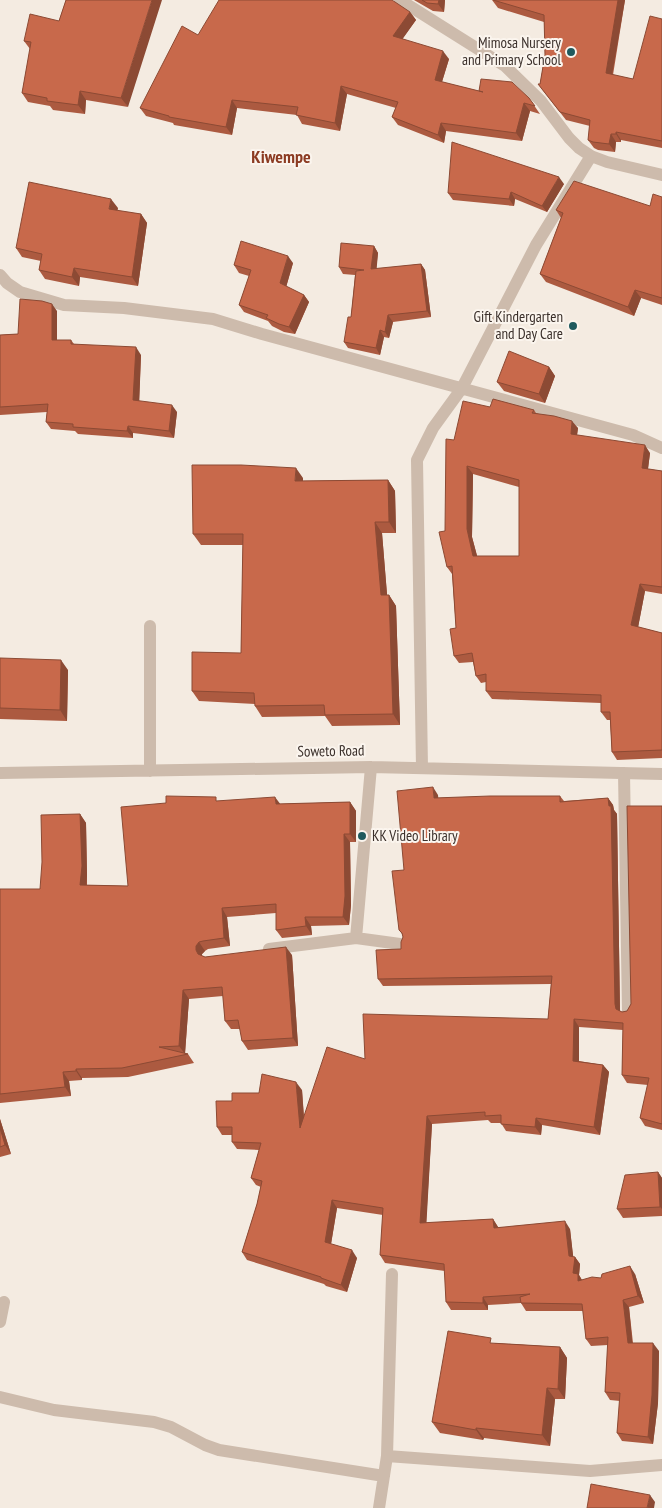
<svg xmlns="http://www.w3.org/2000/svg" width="662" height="1508" viewBox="0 0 662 1508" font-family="'PT Sans Narrow',sans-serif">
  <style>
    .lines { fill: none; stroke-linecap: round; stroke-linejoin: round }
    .minor { stroke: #cdbbac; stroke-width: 12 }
    .wall { fill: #ac5a40; fill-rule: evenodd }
    .shaded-wall { fill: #8c4a34 }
    .building { fill: #c8694b; stroke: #8c4a34; fill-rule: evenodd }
    .poi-dot { fill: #1f5a5e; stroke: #fbf5ee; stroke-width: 2 }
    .labels { text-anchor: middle; stroke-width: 4; stroke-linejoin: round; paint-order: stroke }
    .poi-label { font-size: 15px; fill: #3b302b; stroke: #fbf5ee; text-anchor: end }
    .street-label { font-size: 15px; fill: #3b302b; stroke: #fbf5ee }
    .quarter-label { font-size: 18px; font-weight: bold; fill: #8c3b22; stroke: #fbf5ee }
  </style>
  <rect width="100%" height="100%" fill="#f4ebe1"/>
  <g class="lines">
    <!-- minor -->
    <path class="minor" d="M400 0 505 66 541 101 569 138 579 148 591 156 607 162 662 175
      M0 275 7 283 20 292 64 305 124 308 213 319 262 334 633 435 662 448
      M150 626V771
      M371 767 356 938 400 944
      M422 768 417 460 433 428 462 388 536 245 591 156
      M0 773 371 767 662 774
      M624 773 628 1012
      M269 949 356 938
      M392 1274 387 1456 590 1471 662 1465
      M0 1322 4 1302
      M0 1397 54 1410 154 1422 171 1427 205 1445 219 1450 384 1476
      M379 1508 387 1456"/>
  </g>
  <!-- wall -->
  <path class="wall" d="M66 0 128 107 86 100 85 114 53 110 50 106 28 102 22 93 30 49 24 41 59 21Z
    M414 0H445L444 12 433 11Z
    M492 0H625L613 75 633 79 662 19V148L621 140V142H616L615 152 598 150 594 148 588 140 590 126 566 120 538 84H540L545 55 544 22 498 8Z
    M410 12 416 20 402 39 449 59 442 82 479 91 529 98 540 114 530 111 522 141 446 131 444 143 398 125 392 117 396 108 347 94 340 131 302 124 297 115 237 108 232 135 174 125 173 123 146 116 140 108 198 35Z
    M564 184 547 212 515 199 514 206 453 200 448 193Z
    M662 197V305L641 298 634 316 546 282 540 274 561 218 556 210 650 206Z
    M118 208 117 211 141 214 147 223 138 286 80 277 79 286 45 279 39 270 41 261 22 257 16 248Z
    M374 246 378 253 376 269 421 264 425 270 431 317 393 322 389 338 384 337 380 355 348 348 344 342 351 317 355 275 343 274 339 267Z
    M293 263 286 287 304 295 309 302 295 334 284 332 272 326 268 321 244 312 239 305 249 276 239 273 234 265Z
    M57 311V340H71L74 344 141 355 139 401 177 412 174 438 133 433V438L78 434 75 431 51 429 46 422 47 412 0 415V335L18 334Z
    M549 367 555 376 545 403 504 391 497 382Z
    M490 407 534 410 536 413 578 428 577 435 650 453 648 469 662 471V594L645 591 638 627 662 633V758L617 760 612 752 610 720H607L601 712V703L492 699 486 691V682L481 683 476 676 473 662 459 663 454 656 456 628 452 574 447 567 445 531 454 440ZM473 474 519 487V556H477L472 537Z
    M303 478V481L388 480 395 491 396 533H382L387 595H389L396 606 400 725 332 726 325 716 262 717 255 706V704L199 701 192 691 241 653 243 545H201L193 534Z
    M0 658 68 670 67 721 0 719Z
    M438 795V798L560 796 564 801 608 798 613 805 614 810 617 814 620 1011 622 1012 627 1011 631 1004 662 806V1130L645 1126 640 1118 648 1085 627 1083 622 1075 623 1030 579 1027V1061L603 1065 609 1072 600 1135 542 1125 541 1135 506 1131 501 1123H491L488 1120 432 1124 426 1223 493 1219 498 1227 570 1229 573 1257H575L580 1264 579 1275 582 1280 601 1278 635 1274 644 1303 629 1307 633 1343 659 1351 658 1403 653 1444 622 1441 617 1433 620 1401 610 1400 605 1392 608 1345 591 1346 586 1339 583 1311H526L521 1303 488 1305V1310H451L446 1302 445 1271 385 1263 380 1255 383 1215 337 1208 331 1244 357 1258 347 1292 326 1286 324 1284 247 1260 242 1252 257 1204 261 1187 256 1185 251 1178 259 1150 237 1149 232 1142V1135H222L217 1127 232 1101 259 1093 302 1090 304 1116 365 1059 548 1019 551 984 383 986 378 979 401 949 403 937 402 934 399 930 404 870Z
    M219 801 280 804 350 802 356 811V842H350L351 905 349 925 311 926 312 935 282 938 276 930V913L227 917 230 946 208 949 205 951 202 954V956L205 957 292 955 298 1046 248 1050 242 1041 240 1029H231L225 1021 223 996 189 999 185 1053 188 1054 194 1063 128 1077 82 1078V1080L69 1081 71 1096 0 1103V889H40L80 814 86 823 87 875V885L128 886Z
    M0 1119 11 1154 0 1157Z
    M658 1172 662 1178V1216L623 1218 617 1209Z
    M495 1343 560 1347 567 1358 565 1399H555L550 1446 484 1438 483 1440 440 1433 432 1422Z"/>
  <!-- shaded-wall -->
  <path class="shaded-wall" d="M152 0H162L128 107 121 98Z
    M439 0H445L444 12 438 4Z
    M618 0H625L611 81 606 73Z
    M410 12 416 20 399 44 393 36Z
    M443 51 449 59 440 88 435 80Z
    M341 86 347 94 340 131 335 123Z
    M80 91 86 100 85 114 78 105Z
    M232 100 237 108 232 135 226 127Z
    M524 103 530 111 522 141 516 133Z
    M441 123 446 131 444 143 438 135Z
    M616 132 621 140V142L616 134Z
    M611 134 616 142 615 152 609 144Z
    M559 177 564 184 547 212 542 206Z
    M511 192 515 199 514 206 509 199Z
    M111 199 118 208 115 218 109 209Z
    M141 214 147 223 138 286 132 277Z
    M374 246 378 253 376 276 371 269Z
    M288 256 293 263 285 291 280 283Z
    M421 264 425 270 431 317 427 311Z
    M74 268 80 277 79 286 72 277Z
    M635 290 641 298 634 316 628 307Z
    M304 295 309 302 295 334 289 327Z
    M52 304 57 311V347L52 340Z
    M388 315 393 322 389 338 385 332Z
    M380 330 384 337 380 355 376 348Z
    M136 347 141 355 139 408 133 400Z
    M549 367 555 376 545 403 539 394Z
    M172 405 177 412 174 438 169 431Z
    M572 421 578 428 576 442 571 434Z
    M128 426 133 433V438L127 431Z
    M645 445 650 453 647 476 642 468Z
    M467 466 473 474 472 537 479 563 473 556 467 529Z
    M296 468 303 478V492L295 481Z
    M388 480 395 491 396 533 389 522Z
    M375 522 382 533 388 606 381 595Z
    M640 584 645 591 637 633 631 625Z
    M389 595 396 606 400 725 393 714Z
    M61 660 68 670 67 721 60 710Z
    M433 787 438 795 439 805 434 798Z
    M275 797 281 805 276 804Z
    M608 798 613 805 614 810 617 814 620 1012 616 1009 615 1004Z
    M350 802 356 811V842L350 834Z
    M80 814 86 823 87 875 86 893 80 885Z
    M344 834 350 842 351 905 349 925 343 917Z
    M222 908 227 917 230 946 224 938Z
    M305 917 311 926 312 935 306 926Z
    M199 942 205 951 202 954V959L198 954 196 950V946Z
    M286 947 292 955 298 1046 293 1038Z
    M183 990 189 999 185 1054 179 1046Z
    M574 1019 579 1027V1068L573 1061Z
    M603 1065 609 1072 600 1135 594 1127Z
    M76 1069 82 1078V1080L76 1071Z
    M63 1072 69 1081 71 1096 65 1087Z
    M296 1082 302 1090 305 1136 300 1128Z
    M427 1116 432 1124 426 1231 420 1223Z
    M536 1118 542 1125 541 1135 535 1127Z
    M0 1119 11 1154 5 1145 0 1128Z
    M658 1172 662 1178V1209L660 1207Z
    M332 1200 337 1208 330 1250 325 1242Z
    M493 1219 498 1227 499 1236 494 1228Z
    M565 1221 570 1229 574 1263 575 1257 580 1264 579 1275 583 1282V1288L573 1273 569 1256Z
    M352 1250 357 1258 347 1292 341 1285Z
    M630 1266 635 1274 644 1303 638 1296Z
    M483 1297 488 1305V1310L483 1303Z
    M623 1300 629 1307 633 1351 628 1343Z
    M653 1343 659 1351 658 1403 653 1444 648 1437Z
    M560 1347 567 1358 565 1399 558 1389Z
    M547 1388 555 1399 550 1446 542 1435Z
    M476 1428 484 1438 483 1440 476 1430Z
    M650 1495 655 1502 654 1508H647Z"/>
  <!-- building -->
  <path class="building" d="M66 0H152L121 98 80 91 78 105 47 101V98L22 93 31 42 24 41 30 14 59 21Z
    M219 0H392L410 12 393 36 443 51 435 80 483 92 479 91 481 79 512 82 529 98 535 106 524 103 516 133 441 123 438 135 392 117 398 102 341 86 335 123 296 115 298 107 232 100 226 127 169 117V116L140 108 182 26 198 35Z
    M422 0H439L438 4 427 3Z
    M493 0H618L606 73 633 79 650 16 662 19V141L616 132V134H611L609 144 593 142 588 140 590 120 560 112 538 84H540L545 55 544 15Z
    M452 142 559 177 542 206 511 192 509 199 448 193Z
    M574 181 650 206 653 194 662 197V298L635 290 628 307 540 274 563 213 556 210Z
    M29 182 111 199 109 209 141 214 132 277 74 268 72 277 39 270 42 254 16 248Z
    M241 241 288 256 280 283 304 295 289 327 279 324 266 318 268 315 239 305 251 270 234 265Z
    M341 243 374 246 371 269 421 264 427 311 388 315 385 332 380 330 376 348 344 342 348 317H351L356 271 364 270 339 267Z
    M20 299 42 301 52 304V340H71V344L136 347 133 400 172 405 169 431 128 426 127 431 73 427V424L46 422 48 404 0 407V335L18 334Z
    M509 351 549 367 539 394 497 382Z
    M493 399 534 410 532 413 554 416 572 421 571 434 645 445 642 468 662 471V587L640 584 631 625 662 633V750L612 752 610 712H601V695L486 691V674L476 676 472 653 454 656 450 629 456 628 452 566 447 567 439 532 445 531 446 439 454 440 463 401 490 407ZM467 466 519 480V556H473L467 529Z
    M192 465H241L296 468 295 481 388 480 389 522H375L381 595H389L393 714 325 715 324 705 255 706 254 693 192 691V652L241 653 243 534H193Z
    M0 658 61 660 60 710 0 708Z
    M433 787 434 798 490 796H560V802L608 798 609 806H611L615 1004 616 1009 622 1012 627 1011 631 1004 627 806H662V1124L640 1118 649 1078 622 1075 623 1023 574 1019 573 1061 603 1065 594 1127 536 1118 535 1127 501 1124V1115L485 1116V1112L427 1116 420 1223 493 1219 494 1228 565 1221 569 1256 575 1257 573 1273 578 1274V1281L592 1277 601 1278 602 1274 630 1266 638 1296 623 1300 628 1343H653L652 1395 648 1437 617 1433 620 1393 605 1392 608 1337 586 1339 582 1304 521 1303 520 1297 530 1294 483 1297V1303L446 1302 444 1264 380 1255 383 1208 332 1200 325 1242 352 1250 341 1285 321 1278V1277L242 1252 257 1204 262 1181 251 1178 261 1143 232 1142V1127H217L216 1101H232V1093H259L262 1074 296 1082 300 1128 327 1047 365 1059 363 1014 548 1019 552 976 378 979 376 950 401 949V942L403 937 402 933 399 930 392 871 404 870 397 791Z
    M166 796 216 797V801L275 797 276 804 350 802V834H344L345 896 343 917H305L306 926 276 930V904L222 908 224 938 203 941 199 942 196 946V950L198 954 205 957 286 947 293 1038 242 1041 238 1020 225 1021 222 987 183 990 179 1046 159 1047 188 1054 122 1068 76 1069V1071L63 1072 65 1087 0 1094V889H40L42 862 41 815 80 814 82 866 80 885 128 886 121 807 166 803Z
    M0 1128 5 1145 0 1147Z
    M658 1172 660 1207 617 1209 625 1175Z
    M448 1331 491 1338 490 1343 560 1347 558 1389 547 1388 542 1435 476 1428V1430L432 1422Z
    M591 1484 650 1495 647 1508H587Z"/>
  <!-- markers -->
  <g class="poi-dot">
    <circle cx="571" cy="52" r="5"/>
    <circle cx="573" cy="326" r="5"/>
    <circle cx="362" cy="836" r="5"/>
  </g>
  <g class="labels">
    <!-- poi labels -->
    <g class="poi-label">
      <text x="561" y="48">Mimosa Nursery<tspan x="561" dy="17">and Primary School</tspan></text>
      <text x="563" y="322">Gift Kindergarten<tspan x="563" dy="17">and Day Care</tspan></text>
      <text x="372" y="841" text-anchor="start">KK Video Library</text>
    </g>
    <!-- street labels -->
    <g class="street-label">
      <text transform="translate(331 751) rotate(-1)" y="5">Soweto Road</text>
    </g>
    <!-- quarter labels -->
    <g class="quarter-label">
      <text x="281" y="163">Kiwempe</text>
    </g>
  </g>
</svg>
